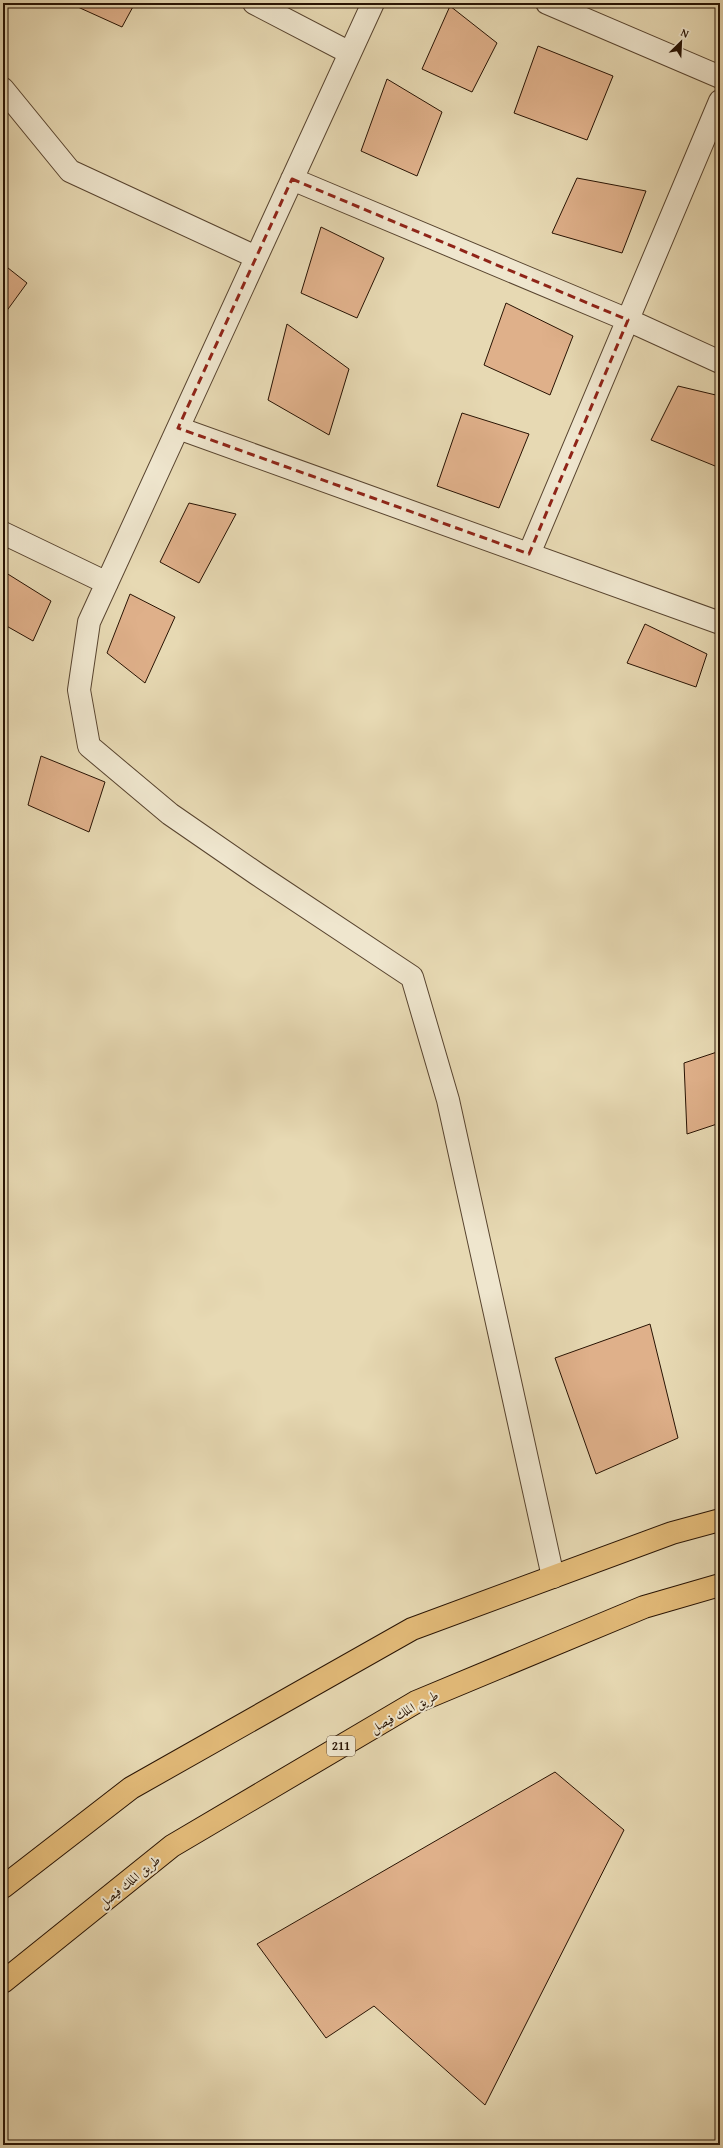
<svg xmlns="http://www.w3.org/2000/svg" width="723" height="2148" viewBox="0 0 723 2148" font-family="'Gentium Book Plus',Amiri,serif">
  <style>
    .building { fill: #dfb08a; stroke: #281303 }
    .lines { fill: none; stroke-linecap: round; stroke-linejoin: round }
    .minor-casing { stroke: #58442f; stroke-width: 24 }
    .major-casing { stroke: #281303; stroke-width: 24 }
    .minor { stroke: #efe6ce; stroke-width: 22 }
    .major { stroke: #e4bc7a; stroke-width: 22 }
    .marked { fill: none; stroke: #8f2418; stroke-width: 3; stroke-dasharray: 8 5; stroke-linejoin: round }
    .labels { text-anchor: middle; stroke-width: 4; stroke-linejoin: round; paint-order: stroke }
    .shield { fill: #efe6ce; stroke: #645240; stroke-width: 1 }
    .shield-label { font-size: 12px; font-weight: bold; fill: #281303 }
    .street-label { font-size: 13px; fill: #281303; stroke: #efe6ce }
  </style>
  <rect width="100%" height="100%" fill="#e7d9b3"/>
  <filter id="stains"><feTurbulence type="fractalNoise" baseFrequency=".005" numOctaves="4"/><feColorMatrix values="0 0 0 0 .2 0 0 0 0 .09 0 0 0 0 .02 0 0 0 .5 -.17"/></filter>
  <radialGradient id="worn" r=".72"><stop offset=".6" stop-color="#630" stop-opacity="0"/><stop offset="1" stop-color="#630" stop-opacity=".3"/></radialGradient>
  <!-- building -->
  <path class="building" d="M69 3H135L122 27Z
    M450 6 497 43 472 92 422 69Z
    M538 46 613 76 587 140 514 113Z
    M387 79 442 112 417 176 361 151Z
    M577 178 646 191 622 253 552 233Z
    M321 227 384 258 357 318 301 293Z
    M3 264 27 283 3 316Z
    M506 303 573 336 550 395 484 365Z
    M287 324 349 369 329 435 268 400Z
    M678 386 720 396V468L651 440Z
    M462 413 529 434 499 508 437 486Z
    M189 503 236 514 199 583 160 562Z
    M3 571 51 601 33 641 3 624Z
    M130 594 175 617 145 683 107 653Z
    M645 624 707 654 696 687 627 663Z
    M41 756 105 782 89 832 28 805Z
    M720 1051V1123L687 1134 684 1063Z
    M650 1324 678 1438 596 1474 555 1358Z
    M555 1772 624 1830 485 2105 374 2006 326 2038 257 1944Z"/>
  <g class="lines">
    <defs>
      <path id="minor" d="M254 3 350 53
        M373 3 89 622 79 690 89 746 170 814 257 874 412 977 448 1100 553 1577
        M547 3 720 77
        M3 89 70 171 256 257
        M292 179 628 320 720 362
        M178 428 720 623
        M3 533 107 583
        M529 554 720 101"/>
      <path id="major" d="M3 1887 131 1788 412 1629 672 1533 720 1520
        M3 1982 172 1846 416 1702 644 1607 720 1585"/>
    </defs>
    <!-- minor casing -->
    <use href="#minor" class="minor-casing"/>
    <!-- major casing -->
    <use href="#major" class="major-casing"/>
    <!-- minor -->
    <use href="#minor" class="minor"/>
    <!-- major -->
    <use href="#major" class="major"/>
  </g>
  <!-- marked area -->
  <path class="marked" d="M292 179 628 320 529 554 178 428Z"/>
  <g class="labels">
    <!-- shield labels -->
    <rect class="shield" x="327" y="1736" width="28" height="20" rx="3"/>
    <g class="shield-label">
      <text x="341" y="1750">211</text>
    </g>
    <!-- street labels -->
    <g class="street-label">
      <text transform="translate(404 1711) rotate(-28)" y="5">طريق الملك فيصل</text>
      <text transform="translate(129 1881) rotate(-39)" y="5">طريق الملك فيصل</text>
    </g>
  </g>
  <!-- margin -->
  <rect width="723" height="2148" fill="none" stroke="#e7d9b3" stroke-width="16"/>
  <rect x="4" y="4" width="715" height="2140" fill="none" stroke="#281303" stroke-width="2"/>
  <rect x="8" y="8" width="707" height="2132" fill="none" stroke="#281303"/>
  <!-- north arrow -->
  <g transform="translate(681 42) rotate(24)" stroke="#efe6ce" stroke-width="3" paint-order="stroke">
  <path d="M0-3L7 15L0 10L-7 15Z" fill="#281303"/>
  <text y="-6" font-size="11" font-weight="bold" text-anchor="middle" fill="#281303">N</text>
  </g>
  <rect width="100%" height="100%" filter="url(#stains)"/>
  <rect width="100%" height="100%" fill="url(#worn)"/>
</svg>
